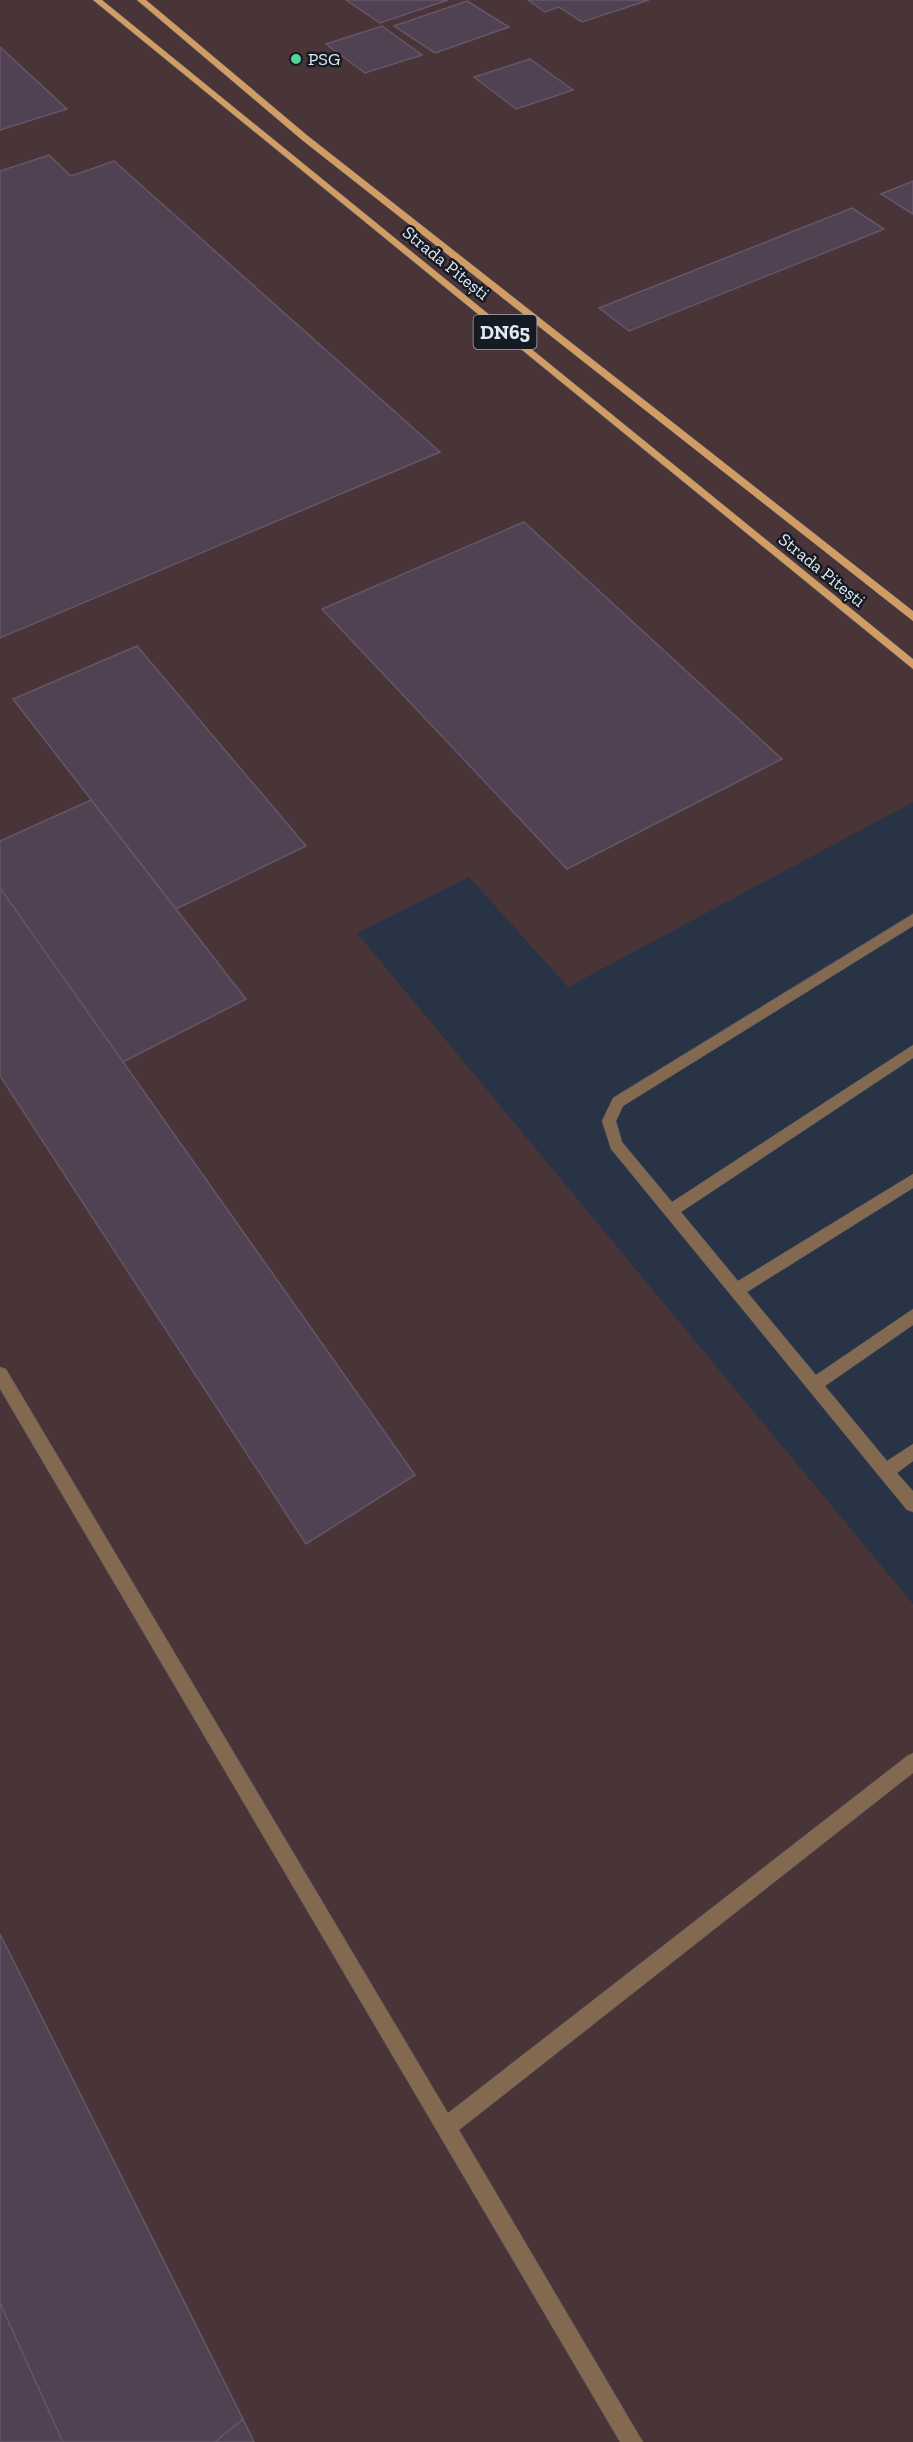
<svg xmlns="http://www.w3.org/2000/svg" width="913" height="2442" viewBox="0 0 913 2442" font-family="'Zilla Slab',serif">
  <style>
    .industrial { fill: #493538 }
    .building { fill: #504153; stroke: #655668; stroke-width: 1.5 }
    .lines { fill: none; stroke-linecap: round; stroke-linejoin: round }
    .lane-casing { stroke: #465162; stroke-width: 1 }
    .primary-casing { stroke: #465162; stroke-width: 1 }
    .lane { fill: #83694f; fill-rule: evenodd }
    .primary { fill: #d19d65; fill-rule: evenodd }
    .poi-dot { fill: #54d396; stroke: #161b23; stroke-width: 2 }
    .labels { text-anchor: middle; stroke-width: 5; stroke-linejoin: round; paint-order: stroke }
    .far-poi-label { font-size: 18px; fill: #e1e9f4; stroke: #161b23; text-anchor: start }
    .far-street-label { font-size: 18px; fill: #e1e9f4; stroke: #161b23 }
    .shield { fill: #161b23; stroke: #a4abb5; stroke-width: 1.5 }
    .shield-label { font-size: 20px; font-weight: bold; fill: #e1e9f4 }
  </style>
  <rect width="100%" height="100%" fill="#283446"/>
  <!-- industrial -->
  <path class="industrial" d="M0 0H913V802L568 987 469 877 357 933 913 1604V2442H0Z"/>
  <!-- building -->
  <path class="building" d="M346 0H448L380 23Z
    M528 0H649L582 22 559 7 545 12Z
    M467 1 509 27 435 53 394 26Z
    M382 26 422 55 365 73 326 44Z
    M0 47 67 109 0 130Z
    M530 59 573 90 516 109 474 77Z
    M49 155 71 176 114 161 440 452 0 638V171Z
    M913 181V214L881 194Z
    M852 208 884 229 629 331 599 308Z
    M524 522 782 759 567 869 322 609Z
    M137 646 306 846 176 909 13 699Z
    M91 800 246 999 123 1062 0 888V841Z
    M0 888 415 1475 306 1544 0 1076Z
    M0 1934 243 2419 215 2442H63L0 2303Z
    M0 2303 63 2442H0Z
    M243 2419 254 2442H215Z"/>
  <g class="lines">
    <defs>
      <path id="lane" d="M913 914V926L623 1106 616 1121 622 1142 672 1202 913 1045V1058L681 1212 738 1281 913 1174V1188L747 1292 816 1375 913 1309V1325L825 1386 887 1461 913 1444V1461L897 1473 913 1491V1512L907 1510 611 1149 602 1121 613 1098Z
        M0 1367 6 1369 448 2113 907 1756 913 1753V1773L459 2130 643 2442H620L0 1389Z"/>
      <path id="primary" d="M93 0H102L913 659V669Z
        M137 0H146L308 136 913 611V621L302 140Z"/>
    </defs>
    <!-- lane casing -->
    <use href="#lane" class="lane-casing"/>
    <!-- primary casing -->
    <use href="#primary" class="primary-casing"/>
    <!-- lane -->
    <use href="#lane" class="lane"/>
    <!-- primary -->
    <use href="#primary" class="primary"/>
  </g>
  <!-- markers -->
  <circle class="poi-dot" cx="296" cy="59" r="6"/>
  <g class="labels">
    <!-- far-poi labels -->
    <g class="far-poi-label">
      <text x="308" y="65">PSG</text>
    </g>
    <!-- far-street labels -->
    <g class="far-street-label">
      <text transform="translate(446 263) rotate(39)" y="6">Strada Pitești</text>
      <text transform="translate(822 570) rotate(39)" y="6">Strada Pitești</text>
    </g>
    <!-- shield labels -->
    <rect class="shield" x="473.5" y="315" width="63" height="34" rx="4.5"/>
    <g class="shield-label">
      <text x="505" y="339">DN65</text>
    </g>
  </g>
</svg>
